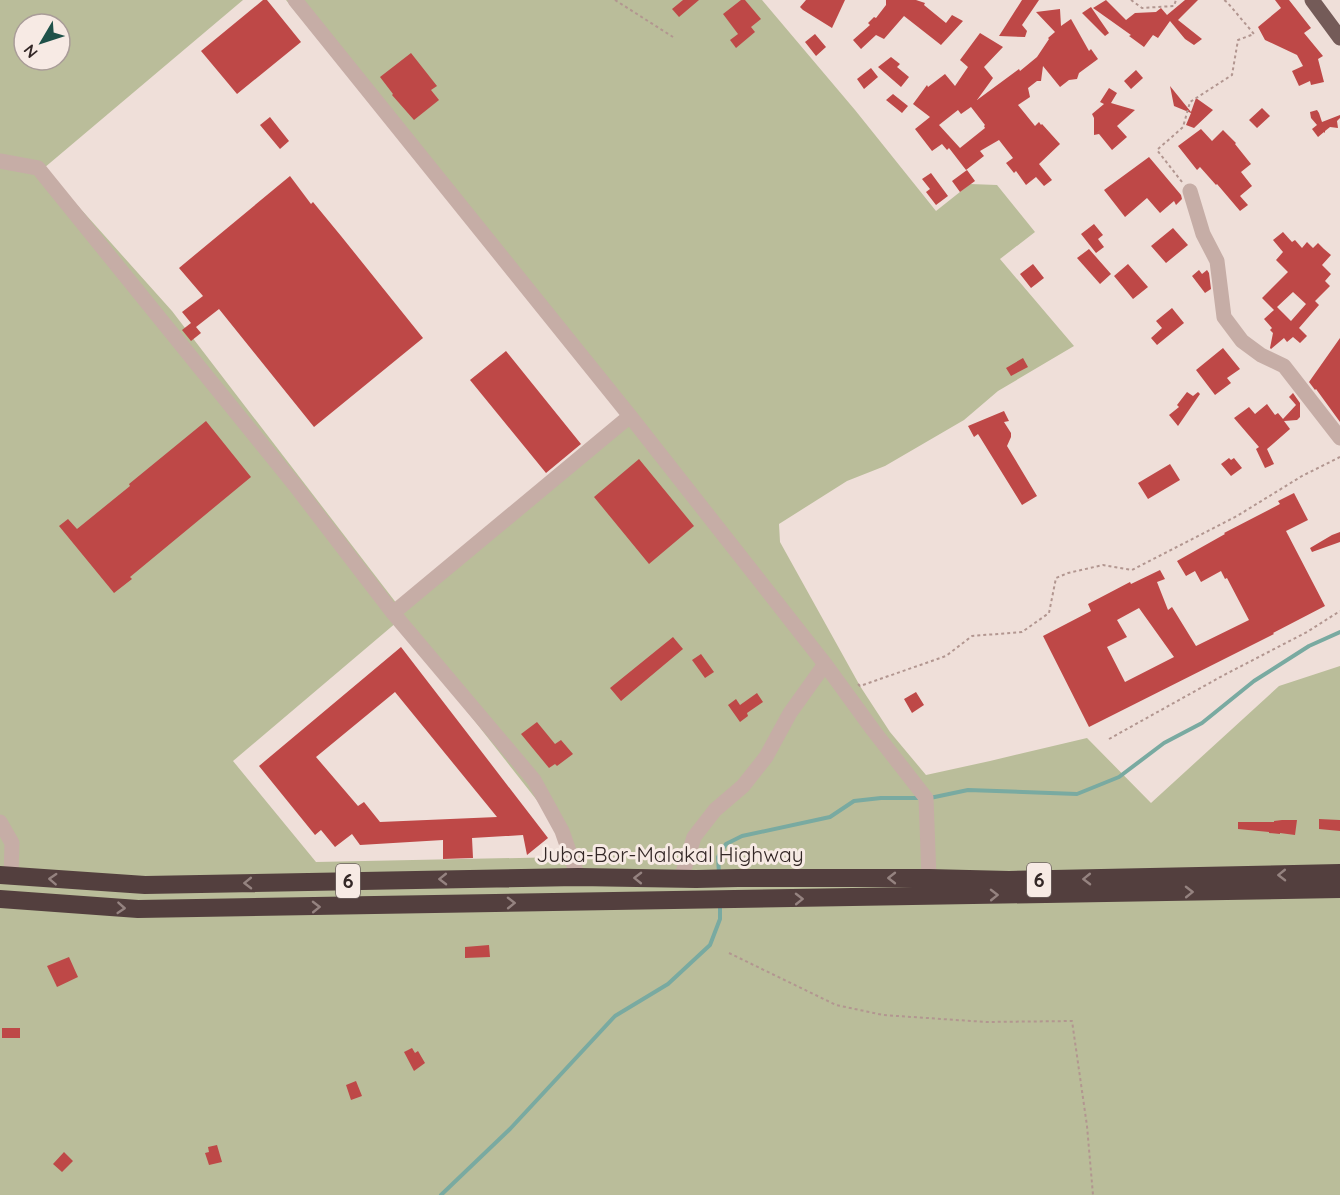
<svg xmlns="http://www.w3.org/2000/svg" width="1340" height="1195" viewBox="0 0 1340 1195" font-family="Quicksand,sans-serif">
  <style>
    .green { fill: #babd9a; fill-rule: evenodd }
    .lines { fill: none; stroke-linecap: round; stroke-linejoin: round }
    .stream { stroke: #79aaa1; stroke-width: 4 }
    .building { fill: #be4847; fill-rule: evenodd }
    .path { stroke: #b29690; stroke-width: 2; stroke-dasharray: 3 3; stroke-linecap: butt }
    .minor { stroke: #c6ada6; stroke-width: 15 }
    .major { stroke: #745b58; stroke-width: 15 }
    .highway { stroke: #533f3e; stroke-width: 18 }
    .oneway { stroke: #958380 }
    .labels { text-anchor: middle; stroke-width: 6; stroke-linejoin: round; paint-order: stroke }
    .shield { fill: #f7eae4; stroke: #6e625f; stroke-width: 1.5 }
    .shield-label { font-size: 20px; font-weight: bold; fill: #332726 }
    .street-label { font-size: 21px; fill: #332726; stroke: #f7eae4 }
  </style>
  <rect width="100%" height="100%" fill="#efdfd9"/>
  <!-- green -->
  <path class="green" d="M0 0H243L44 168 172 311 397 604 624 416 286 0H762L855 110 936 211 970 184 997 185 1035 232 1000 259 1074 346 998 391 964 420 885 466 847 481 779 524 780 542 860 686 890 732 926 775 990 761 1087 738 1151 803 1279 686 1340 666V1195H0ZM24 24H60V60H24ZM397 622 561 831 564 857 316 862 233 761Z"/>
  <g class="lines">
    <!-- stream -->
    <path class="stream" d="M930 798 968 790 1077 794 1119 777 1164 743 1202 723 1254 681 1309 646 1340 632
      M719 874 718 857 726 844 742 836 830 817 854 801 881 798H920
      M441 1195 510 1129 615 1016 668 984 710 945 720 919V906"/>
  </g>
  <!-- building -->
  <path class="building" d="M263 0H267L301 42 237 94 201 51Z
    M683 0H699L679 17 672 9Z
    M741 0H745L761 19 751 27 755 32 736 48 730 40 738 34 723 14Z
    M806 0H845L832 28 803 10 800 7Z
    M886 0H916L925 3 924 5 946 23 952 15 963 21 941 45 904 16 884 39 876 35 861 49 853 40 870 25 868 23 874 17 876 18 886 5Z
    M1022 0H1039L1022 25 1027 31 1025 37 999 36Z
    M1106 0 1126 20 1135 13 1156 12 1161 8 1167 15 1185 0H1198L1178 20 1202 39 1194 45 1185 39 1170 21 1158 38 1153 35 1144 47 1129 36 1131 35 1093 8Z
    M1275 0H1289L1311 28 1304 33 1323 56 1318 59 1324 82 1311 85 1310 81 1299 86 1292 71 1303 66 1297 55 1265 40 1258 27 1281 8Z
    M1091 7 1109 33 1105 36 1082 13Z
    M1060 9 1061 26 1071 19 1089 51 1091 49 1098 59 1079 73 1077 79 1069 80 1060 87 1043 66 1041 81H1037L1028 88 1030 97 1018 105 1035 126 1039 122 1041 125 1042 124 1060 144 1039 164 1052 180 1044 186 1036 177 1026 185 1016 171 1014 173 1006 163 1013 158 999 140 980 151 984 156 966 170 949 148 947 150 942 144 932 151 915 129 930 117 913 104 927 85 928 87 945 74 955 86 968 67 960 60 980 33 1003 47 984 67 993 78 977 100 1019 69 1020 71 1037 57 1049 39 1048 38 1055 32 1036 12ZM971 107 985 125 984 126 985 128 960 148 939 125 958 110 961 114Z
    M815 34 826 47 816 56 805 42Z
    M411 53 437 86 431 90 439 100 414 120 392 95 393 94 380 77Z
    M891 57 900 64 897 67 909 77 901 87 878 67Z
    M871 68 878 77 864 89 857 79Z
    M1136 70 1143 78 1131 89 1124 81Z
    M1170 86 1191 112 1196 98 1213 110 1194 128 1186 125 1191 113 1174 106Z
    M1109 88 1117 93 1111 103 1135 110 1117 126 1127 137 1112 150 1099 134 1094 135V118L1092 114 1104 104 1100 102Z
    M893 94 908 106 902 113 886 100Z
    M1262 108 1270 116 1257 128 1249 120Z
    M1317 110 1319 113 1322 122 1340 115V118L1337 121 1338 128 1330 127 1325 131V133L1324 132 1318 137 1312 129 1317 125 1311 118 1310 112Z
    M270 117 289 141 280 149 260 125Z
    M1201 129 1212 141 1223 130 1236 143 1235 144 1251 164 1241 172 1252 186 1240 196 1248 205 1240 211 1217 184 1216 185 1200 167 1197 170 1178 146Z
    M1149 157 1181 195 1182 199 1176 205 1174 201 1160 213 1147 198 1125 217 1104 190Z
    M967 170 975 181 960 192 952 181Z
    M931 173 948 196 936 205 926 192 930 189 922 179Z
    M290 176 311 204 313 202 341 236 423 338 314 427 219 309 196 327 201 333 191 341 182 330 191 323 182 312 203 296 179 268Z
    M1094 224 1103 235 1098 239 1104 247 1096 253 1081 234Z
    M1173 228 1188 245 1166 263 1151 246Z
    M1283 232 1292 242 1295 240 1302 248 1307 242 1313 248 1318 243 1324 249 1331 255 1322 265 1331 274 1325 281 1330 286 1315 301 1319 305 1299 328 1307 336 1300 343 1293 337 1287 342 1284 338 1271 349 1270 348 1273 333 1270 330 1272 328 1264 319 1274 310 1262 298 1288 272 1276 260 1283 252 1273 240ZM1293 292 1306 304 1291 321 1277 307Z
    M1089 249 1111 274 1100 284 1077 258Z
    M1033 264 1044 278 1031 288 1020 274Z
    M1128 264 1148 287 1133 299 1114 276Z
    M1199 270 1202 274 1207 270 1209 273 1211 289 1205 293 1192 276Z
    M1172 308 1184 323 1157 345 1151 338 1162 328 1156 321Z
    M1340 338V422L1316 389 1315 390 1309 382Z
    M1223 348 1240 369 1227 378 1231 383 1215 395 1196 370Z
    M506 351 581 444 546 473 470 380Z
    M1023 358 1028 367 1011 376 1006 368Z
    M1187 392 1193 396 1198 392 1200 394 1178 426 1169 415 1179 407 1177 405Z
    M1293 393 1300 403V417L1297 420 1284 421 1290 429 1267 449 1274 464 1265 468 1256 449 1259 447 1234 418 1249 407 1255 414 1267 404 1275 415 1278 413 1283 419 1296 405 1289 397Z
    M1004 411 1009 421 1004 422 1011 433V437L1007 446 1037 496 1022 505 978 434 974 437 968 426Z
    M206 421 251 477 130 577 132 579 114 593 59 526 68 519 77 529 130 486 129 484Z
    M1229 458 1231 460 1234 458 1242 468 1231 476 1221 464Z
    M639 459 694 526 649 564 594 497Z
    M1170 464 1180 480 1148 499 1138 483Z
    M1294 493 1308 520 1286 531 1325 606 1273 633 1274 634 1089 727 1043 636 1091 611 1088 604 1130 582 1131 584 1160 570 1165 579 1157 582 1168 610 1172 607 1196 646 1249 620 1227 578 1225 579 1221 571 1201 582 1195 571 1186 576 1177 561 1225 534 1224 533 1280 504 1278 501ZM1139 608 1174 657 1125 682 1107 647 1127 637 1117 620Z
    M1340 532V542L1312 552 1310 548 1332 535Z
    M673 637 683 649 621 701 610 688Z
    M401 647 548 838 527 855 523 835 472 838 473 858 443 859V840L360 845 352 834 335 847 321 830 315 835 259 766ZM395 692 497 817 380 822 364 802 358 806 316 757Z
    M701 654 714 672 705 678 692 660Z
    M916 692 924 705 912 713 904 699Z
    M757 693 763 702 747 713 748 716 740 722 728 705 736 699 740 705Z
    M537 722 555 744 561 740 573 754 557 766 555 764 549 768 521 734Z
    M1319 819 1340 820V831L1319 829Z
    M1282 820H1297L1295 835 1280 833V834L1269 833V832L1238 829V822H1274V821Z
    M489 945 490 957 465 958V947Z
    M69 957 78 977 57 987 47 966Z
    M2 1028H20V1038H2Z
    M412 1048 415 1053 418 1051 425 1063 414 1071 404 1052Z
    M356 1081 362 1096 351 1100 346 1085Z
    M217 1145 222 1162 209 1165 205 1153 209 1152 208 1147Z
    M64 1152 73 1161 62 1172 53 1164Z"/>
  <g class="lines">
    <!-- path -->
    <path class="path" d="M615 0 673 37
      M1131 0 1142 8 1174 6 1176 0
      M1182 182 1157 150 1183 127 1190 102 1232 75 1238 40 1254 34 1227 2 1224 0
      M858 684 860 686 946 656 972 636 1022 632 1049 613 1056 578 1068 573 1103 565 1132 570 1237 516 1302 476 1340 457
      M1109 739 1224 675 1307 632 1340 611
      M729 953 836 1005 883 1015 986 1022 1072 1021 1087 1126 1093 1195"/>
    <!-- minor -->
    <path class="minor" d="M295 0 630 416 825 664 873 730 926 798 929 878
      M0 161 38 168 294 484 393 613 534 780 562 831 578 877
      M1190 191 1203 234 1217 261 1224 317 1242 341 1261 355 1284 366 1340 438
      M393 613 630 416
      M0 822 12 843 11 877
      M681 879 694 837 715 810 743 786 766 757 790 713 825 664"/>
    <!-- major -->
    <path class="major" d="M1312 0 1340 38"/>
    <!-- highway -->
    <path class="highway" d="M0 875 145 885 578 877 696 879 738 878H929L1009 880 1340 873
      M0 899 138 909 1340 889"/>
  </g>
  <!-- one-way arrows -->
  <defs><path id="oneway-chevron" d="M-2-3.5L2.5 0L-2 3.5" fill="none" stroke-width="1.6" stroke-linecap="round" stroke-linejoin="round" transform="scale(1.5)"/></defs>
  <g class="oneway">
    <use href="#oneway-chevron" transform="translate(1282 875) rotate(179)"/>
    <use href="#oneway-chevron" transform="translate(638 878) rotate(-179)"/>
    <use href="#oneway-chevron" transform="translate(892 878) rotate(-180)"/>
    <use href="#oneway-chevron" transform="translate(53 879) rotate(-177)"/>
    <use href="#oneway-chevron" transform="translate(443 879) rotate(179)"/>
    <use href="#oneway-chevron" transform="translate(1087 879) rotate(179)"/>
    <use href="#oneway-chevron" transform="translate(248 883) rotate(179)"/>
    <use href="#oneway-chevron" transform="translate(1189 892) rotate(-1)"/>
    <use href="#oneway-chevron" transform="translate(994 895) rotate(-1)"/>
    <use href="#oneway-chevron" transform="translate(799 899) rotate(-1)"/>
    <use href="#oneway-chevron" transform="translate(511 903) rotate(-1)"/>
    <use href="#oneway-chevron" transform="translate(316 907) rotate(-1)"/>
    <use href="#oneway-chevron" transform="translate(121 908) rotate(4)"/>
  </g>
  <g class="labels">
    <!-- shield labels -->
    <g class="shield">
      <rect x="1027" y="863" width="24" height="34" rx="4.5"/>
      <rect x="336" y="864" width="24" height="34" rx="4.5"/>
    </g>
    <g class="shield-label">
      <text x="1039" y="887">6</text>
      <text x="348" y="888">6</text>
    </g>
    <!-- street labels -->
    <g class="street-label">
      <text x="670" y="862">Juba-Bor-Malakal Highway</text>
    </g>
  </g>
  <!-- north arrow -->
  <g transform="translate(42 42) rotate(231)"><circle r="28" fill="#f7eae4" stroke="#a99c98" stroke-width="1.5"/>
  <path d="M0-4.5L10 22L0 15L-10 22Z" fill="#1f5149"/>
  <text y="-9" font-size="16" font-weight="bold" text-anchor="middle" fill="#332726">N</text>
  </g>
</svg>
